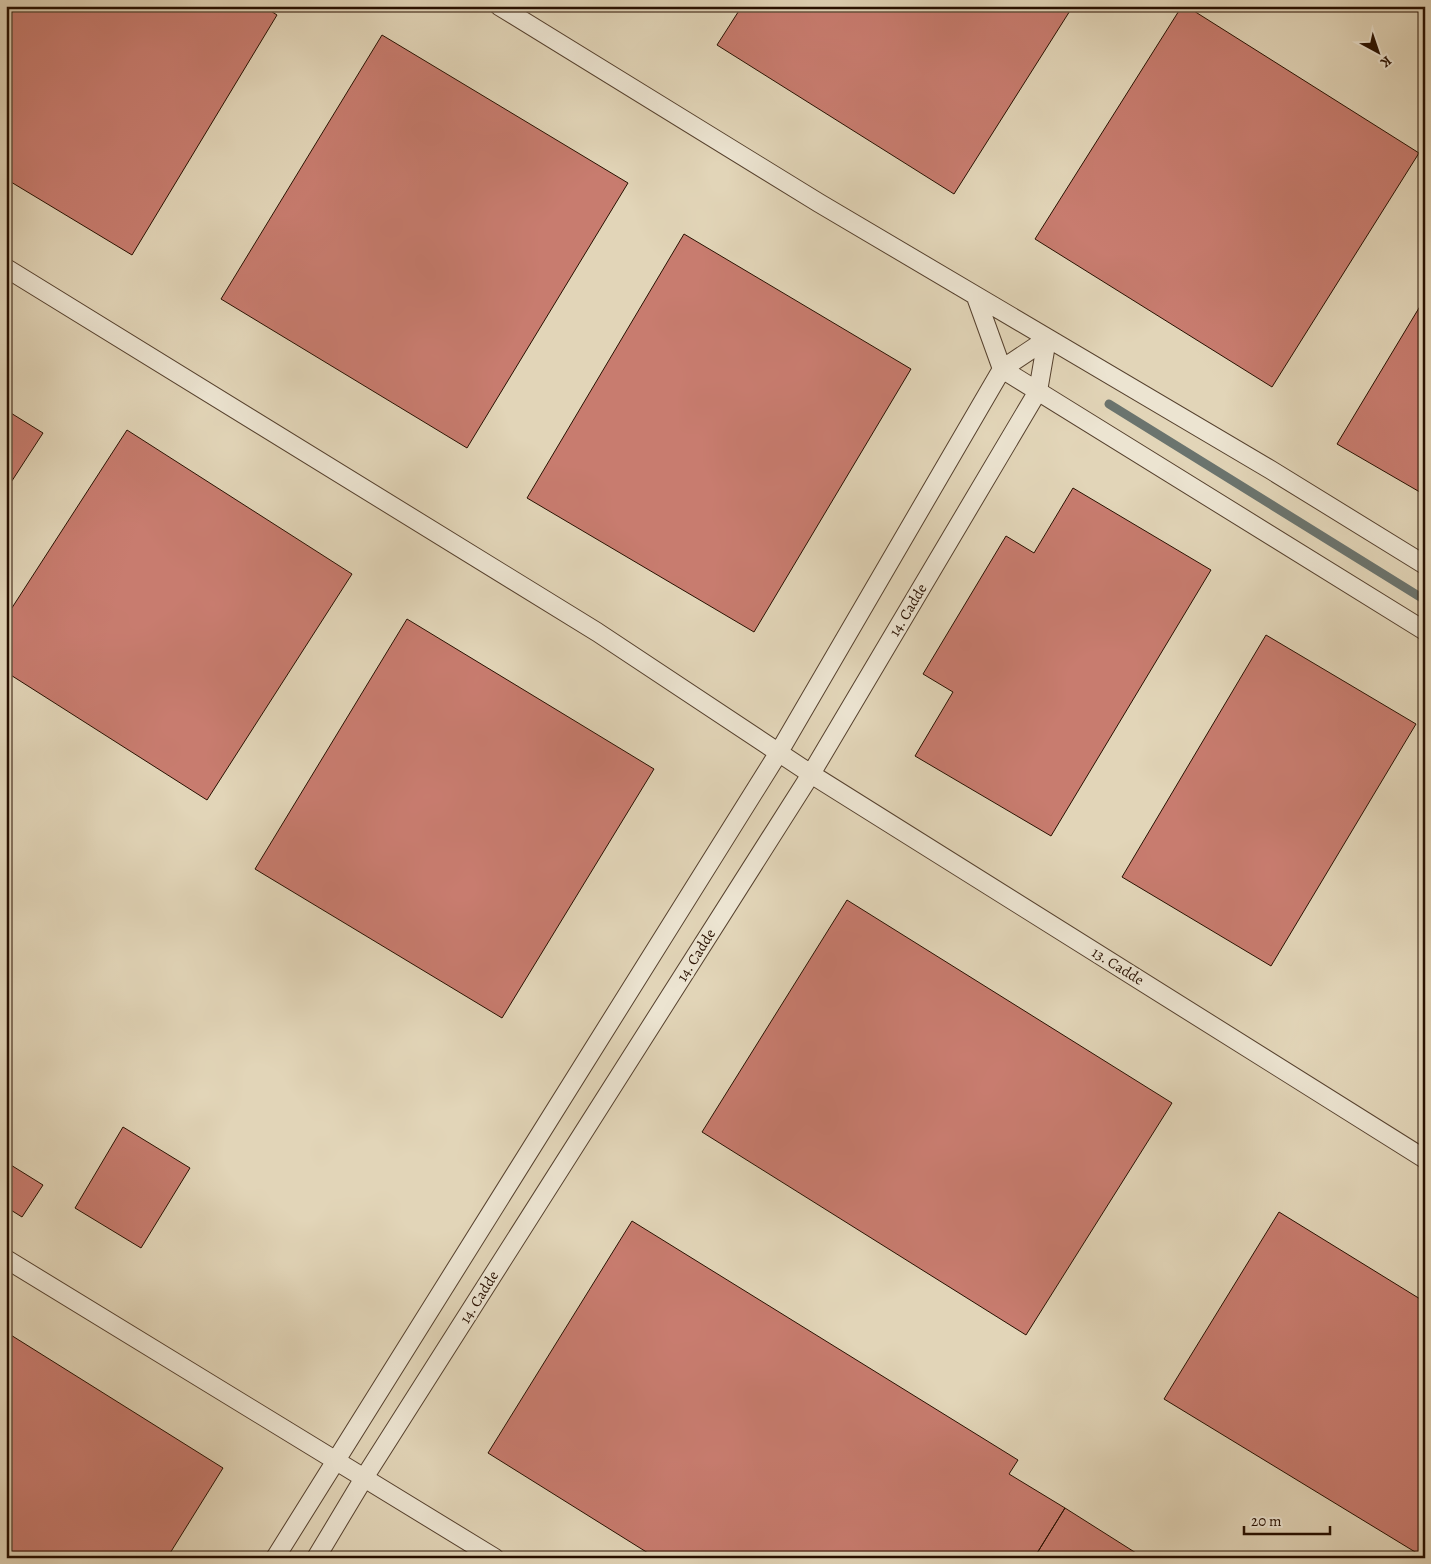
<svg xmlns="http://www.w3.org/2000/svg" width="1431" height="1564" viewBox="0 0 1431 1564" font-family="Alegreya,serif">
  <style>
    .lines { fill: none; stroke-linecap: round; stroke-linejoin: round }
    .stream { stroke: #6b746e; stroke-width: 9 }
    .building { fill: #c87c6f; stroke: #281000 }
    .lane-casing { stroke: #56412e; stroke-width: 20 }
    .lane { stroke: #ece4d1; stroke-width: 18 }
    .labels { text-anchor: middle; stroke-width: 5; stroke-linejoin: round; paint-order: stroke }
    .street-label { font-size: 15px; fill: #281000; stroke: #ece4d1 }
  </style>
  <rect width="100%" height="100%" fill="#e2d5b8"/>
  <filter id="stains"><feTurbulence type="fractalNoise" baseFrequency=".004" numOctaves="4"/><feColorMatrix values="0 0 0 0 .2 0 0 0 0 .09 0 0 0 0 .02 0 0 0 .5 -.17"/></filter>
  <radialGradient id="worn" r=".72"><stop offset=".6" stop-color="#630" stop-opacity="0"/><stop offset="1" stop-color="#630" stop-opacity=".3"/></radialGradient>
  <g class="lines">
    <!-- stream -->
    <path class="stream" d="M1109 404 1425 600"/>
  </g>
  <!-- building -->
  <path class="building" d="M6 6H263L277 15 132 255 6 179Z
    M742 6H1073L954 194 717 45Z
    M1182 6H1186L1419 153 1272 387 1035 239Z
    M382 35 628 183 467 448 221 299Z
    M684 234 911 369 754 632 527 498Z
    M1425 298V495L1337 444Z
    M6 410 43 433 6 490Z
    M127 430 352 574 207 800 6 672V617Z
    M1073 488 1211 570 1051 836 915 756 953 692 923 674 1006 536 1034 553Z
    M407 619 654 769 502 1018 255 869Z
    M1266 635 1416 724 1271 966 1122 877Z
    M847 900 1172 1103 1026 1335 702 1132Z
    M123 1127 190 1168 141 1248 75 1208Z
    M6 1162 43 1185 22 1217 6 1207Z
    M1279 1212 1425 1302V1558L1164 1399Z
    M632 1221 1018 1460 1009 1474 1065 1508 1034 1558H656L488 1453Z
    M6 1332 223 1468 167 1558H6Z
    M1065 1508 1144 1558H1034Z"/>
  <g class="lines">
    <defs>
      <path id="lane" d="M499 6 819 203 1271 470 1425 565
        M6 268 597 632 811 774 1425 1159
        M976 297 1002 369 1425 631
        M6 1259 495 1558
        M275 1558 779 752 1002 369 1047 339
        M316 1558 364 1478 811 774 1038 391 1047 339"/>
    </defs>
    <!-- lane casing -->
    <use href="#lane" class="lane-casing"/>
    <!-- lane -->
    <use href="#lane" class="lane"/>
  </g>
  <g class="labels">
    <!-- street labels -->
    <g class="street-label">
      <text transform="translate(908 610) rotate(-59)" y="5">14. Cadde</text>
      <text transform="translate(696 955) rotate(-58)" y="5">14. Cadde</text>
      <text transform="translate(1118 966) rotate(32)" y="5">13. Cadde</text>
      <text transform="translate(479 1297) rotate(-58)" y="5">14. Cadde</text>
    </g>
  </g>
  <!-- margin -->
  <rect width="1431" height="1564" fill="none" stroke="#e2d5b8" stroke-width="25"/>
  <rect x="8" y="8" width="1416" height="1549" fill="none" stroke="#281000" stroke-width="2.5"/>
  <rect x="12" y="12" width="1406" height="1539" fill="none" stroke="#281000"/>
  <!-- north arrow -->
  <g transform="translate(1378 52) rotate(140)" stroke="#ece4d1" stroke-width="4" paint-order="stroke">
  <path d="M0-4L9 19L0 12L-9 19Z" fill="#281000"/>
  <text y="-8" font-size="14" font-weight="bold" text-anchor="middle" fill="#281000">K</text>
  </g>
  <!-- scale -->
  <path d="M1244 1526v8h86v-8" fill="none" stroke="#281000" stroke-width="2.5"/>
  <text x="1251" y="1526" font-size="15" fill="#281000" stroke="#ece4d1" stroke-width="4" paint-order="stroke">20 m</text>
  <rect width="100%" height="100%" filter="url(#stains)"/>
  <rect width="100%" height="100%" fill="url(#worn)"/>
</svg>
